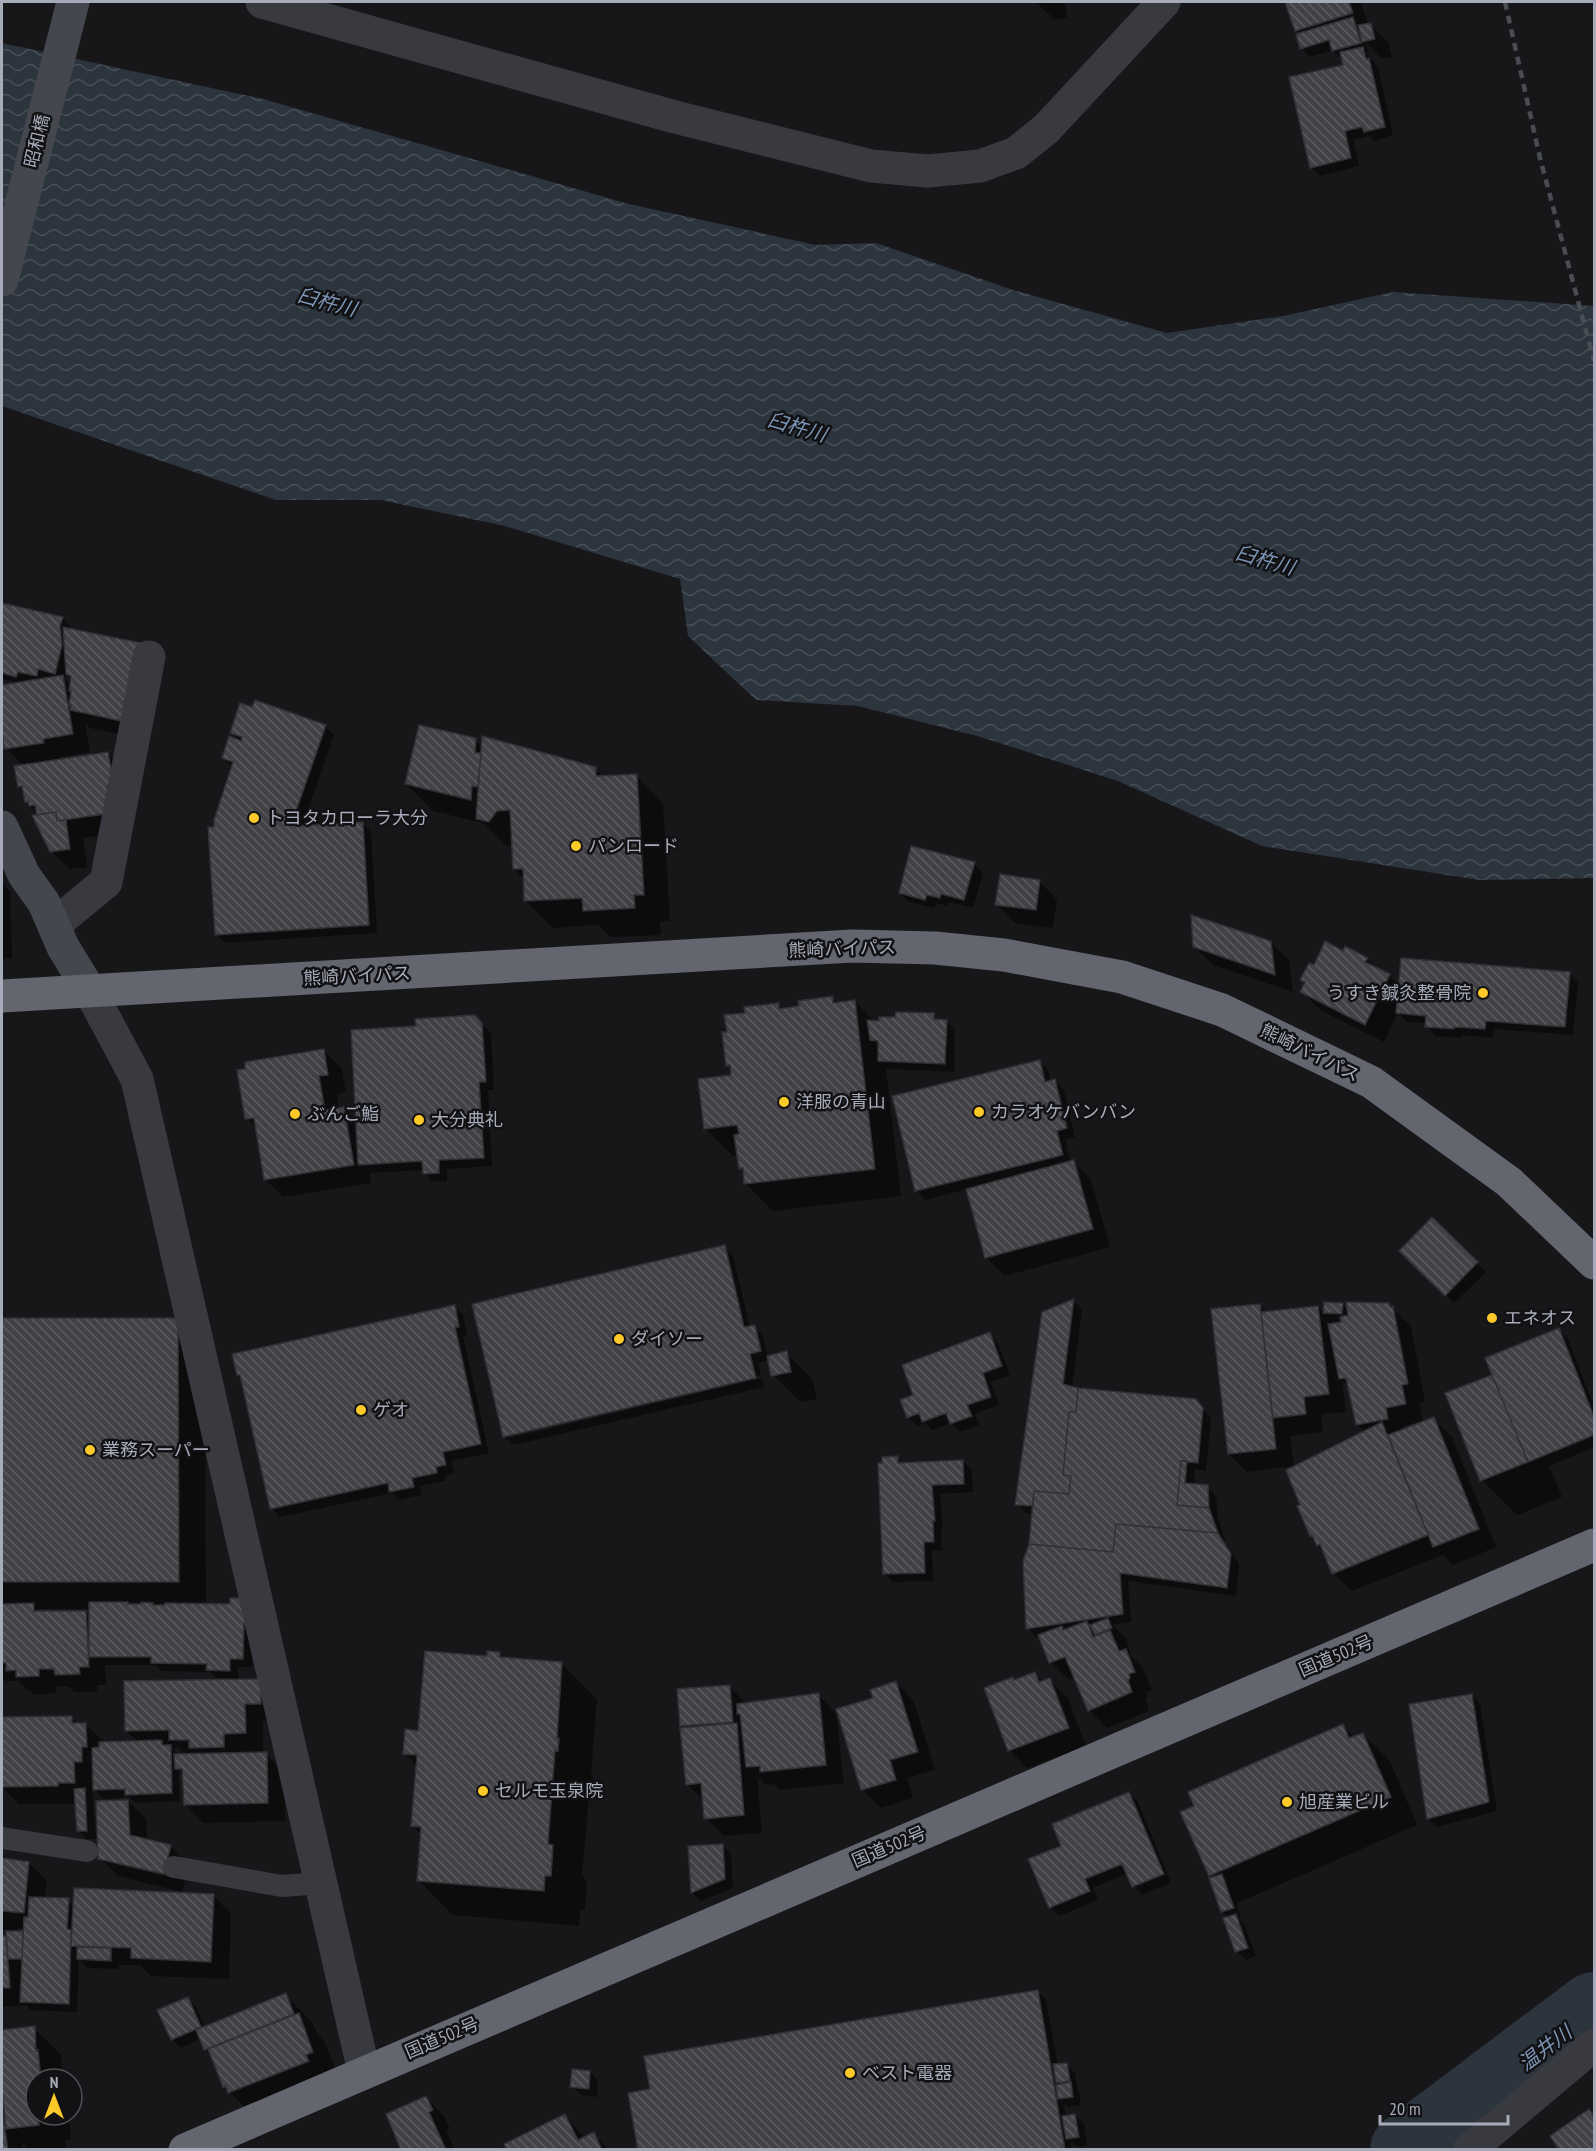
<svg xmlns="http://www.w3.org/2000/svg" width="1596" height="2151" viewBox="0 0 1596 2151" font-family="'PT Sans Narrow','Noto Sans JP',sans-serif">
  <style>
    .water { fill: url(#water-waves) }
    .shadow { fill: #0007; fill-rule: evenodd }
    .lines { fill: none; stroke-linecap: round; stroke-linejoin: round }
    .river { stroke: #2c343e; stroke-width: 76 }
    .building { fill: url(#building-back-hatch); stroke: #313035; stroke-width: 1.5 }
    .lane { stroke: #393a40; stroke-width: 22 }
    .street { stroke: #393a40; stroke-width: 33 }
    .secondary { stroke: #45474e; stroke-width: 33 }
    .highway { stroke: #63656f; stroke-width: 33 }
    .rail { stroke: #4a4c53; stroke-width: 4.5; stroke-dasharray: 8 6; stroke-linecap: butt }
    .poi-dot { fill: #fdca2a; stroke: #121214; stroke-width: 2 }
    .labels { text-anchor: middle; stroke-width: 5; stroke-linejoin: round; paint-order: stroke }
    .street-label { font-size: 18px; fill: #a8acba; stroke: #121214 }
    .poi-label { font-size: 18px; fill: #a8acba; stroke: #121214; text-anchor: start }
    .water-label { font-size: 20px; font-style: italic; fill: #7d96b7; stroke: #121214 }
  </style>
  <defs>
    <pattern id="water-waves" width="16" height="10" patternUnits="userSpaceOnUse" patternTransform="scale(1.5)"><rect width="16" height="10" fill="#2c343e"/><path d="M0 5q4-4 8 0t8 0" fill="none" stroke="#484f58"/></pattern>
    <pattern id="building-back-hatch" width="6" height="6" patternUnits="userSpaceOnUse" patternTransform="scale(1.5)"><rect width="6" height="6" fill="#414146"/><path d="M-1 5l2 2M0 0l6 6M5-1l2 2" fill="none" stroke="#5a5a5f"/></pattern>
  </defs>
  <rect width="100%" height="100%" fill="#171719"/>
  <!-- water -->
  <path class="water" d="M2 43 263 99 629 204 816 245 876 243 1013 290 1167 333 1283 316 1393 292 1594 306V878L1479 880 1262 846 1118 781 981 737 858 706 756 700 688 636 680 579 505 526 381 500H276L2 406Z"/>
  <!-- shadow -->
  <path class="shadow" d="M1036 2H1065L1067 18 1055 20Z
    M1287 2H1361L1368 25 1370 24 1388 42 1392 57 1382 59 1366 43 1368 52H1366L1378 68 1393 135 1374 141 1369 136 1353 140 1359 166 1320 176 1311 167 1345 66 1343 60 1333 50 1310 57 1301 48 1300 34 1296 30Z
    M2 604 62 618 71 627 70 630 144 739 90 728 85 723 90 752 60 757 61 760 108 753 126 772 128 831 83 838 87 867 70 869 51 851 38 814 26 801 25 792 19 786 24 766 6 748 4 736 2 733V687L20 684 2 679ZM66 673 72 679 71 686 65 679Z
    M325 726 334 735 302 827 362 823 371 832 377 933 225 943 216 934V828L232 767 223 758 242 743 232 732Z
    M475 740 483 748 595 768 604 778 636 776 663 803 670 921H660L661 935 611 937 598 925 553 928 526 901 525 880 514 869 513 848 505 845 483 823 433 811 406 784ZM589 896 590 899 549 901V898Z
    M974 864 983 873 973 908 949 902 948 906 936 903 934 908 909 902 900 893Z
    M1039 881 1057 900 1053 928 1015 923 997 905Z
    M2 883 10 891 12 958H2Z
    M1270 942 1289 960 1293 992 1213 965 1194 946Z
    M1344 953 1367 959 1377 969 1389 975 1400 986 1569 974 1578 983 1573 1035 1495 1029 1493 1038 1462 1035V1038L1436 1036 1427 1027V1023L1407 1022 1398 1013 1384 1042 1320 1010 1302 992 1306 984 1302 980 1314 967Z
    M832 998 838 1004 854 1001 875 1022 933 1015 939 1021H946L955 1030 954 1072 886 1069 901 1196 773 1211 746 1184 745 1173 740 1168 738 1155 733 1156 706 1129 733 1077 732 1070 728 1065V1033L747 1015 778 1004 784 1010Z
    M474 1017 491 1033 494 1090H488L492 1166 447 1169V1181L433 1182 424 1173V1170L370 1173 371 1183 283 1197 265 1179 257 1128 247 1118 324 1051 342 1069 346 1092 337 1094 339 1109H344L358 1123 418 1027Z
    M1039 1061 1048 1070 1051 1082 1055 1081 1064 1090 1075 1137 1065 1140 1070 1162 1073 1161 1091 1180 1110 1247 1005 1276 987 1258 968 1189 925 1200 917 1191 893 1097Z
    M1432 1219 1486 1272 1454 1303 1401 1251Z
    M724 1247 733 1256 750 1328 754 1327 763 1336 768 1357 786 1353 813 1380 817 1399 800 1402 773 1375 769 1360 758 1363 761 1375 509 1435V1438L762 1378 764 1387 513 1445 505 1437Z
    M1074 1301 1082 1310 1072 1388 1196 1401 1211 1418 1206 1471 1195 1469 1194 1486 1207 1487 1216 1496 1218 1518 1226 1544 1239 1564 1236 1596 1128 1581 1131 1622 1113 1625 1126 1638 1131 1656 1144 1669 1152 1690 1146 1692 1148 1697 1145 1698 1149 1711 1107 1728 1089 1710 1076 1677 1069 1680 1051 1662 1040 1637H1036L1028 1628 1033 1514 1026 1513 1017 1504 1043 1313Z
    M1325 1304H1342L1349 1311 1388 1304 1411 1326 1425 1402 1419 1403 1423 1423 1434 1419 1452 1437 1496 1547 1453 1565 1443 1555 1352 1591 1333 1573 1325 1552 1311 1535 1365 1432 1357 1425 1350 1388 1342 1381 1346 1412 1321 1414 1323 1432 1290 1436 1294 1466 1247 1472 1229 1454 1259 1305 1267 1313 1318 1307 1325 1314ZM1418 1423V1425L1404 1430 1403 1426Z
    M454 1307 463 1315 467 1335 463 1336 489 1453 451 1461 454 1473 444 1476 445 1481 420 1486 422 1495 399 1500 392 1493 280 1517 271 1508 243 1379 238 1375Z
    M178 1319 205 1346 206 1605H231L252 1631V1667H238V1681H261L279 1721H263V1754H266L284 1772 285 1821 203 1823 185 1805 184 1776 179 1771 180 1801 135 1803 130 1797 104 1799 92 1787 96 1839H87L78 1831 77 1804H19L2 1787V1719L71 1718 78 1724H86L105 1743 138 1742 126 1731 227 1681V1678H216L210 1672 161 1671 156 1665H105L106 1685H97V1692H75L68 1686 56 1687V1693L35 1695 18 1681H5L2 1677V1320ZM37 1609H91V1617L86 1612H41ZM172 1748H179L187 1756 179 1755Z
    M1559 1330 1568 1339 1594 1406V1447L1549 1466 1562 1497 1517 1515 1482 1480 1447 1394 1494 1376Z
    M990 1334 998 1343 1010 1375 991 1382 999 1405 975 1414 979 1425 960 1432 951 1423 932 1430 925 1423 917 1426 908 1417 915 1396Z
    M897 1458 904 1464 963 1461 972 1470 973 1492 940 1494 943 1529H941L942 1550 932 1551 933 1581 893 1582 884 1573Z
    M500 1653 506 1659 562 1664 597 1699 591 1773 593 1775V1785L590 1784 582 1876 587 1881 585 1910H580L579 1926 453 1915 418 1880 422 1835 412 1826 417 1766 405 1753 420 1732 488 1657Z
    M1035 1674 1043 1682 1049 1679 1068 1698 1086 1746 1027 1768 1009 1750 1013 1679 1015 1681Z
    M896 1683 914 1701 935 1770 907 1778 913 1798 881 1808 863 1790 838 1710 874 1699Z
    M729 1686 747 1704 818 1695 836 1713 844 1783 780 1790 774 1784 766 1785 757 1776 762 1833 724 1836 706 1818 704 1801 687 1784 686 1729 682 1726Z
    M1472 1695 1480 1704 1497 1811 1437 1827 1428 1819Z
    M1343 1726 1355 1738 1363 1734 1390 1761 1417 1825 1237 1903 1241 1917 1238 1918 1244 1924 1256 1956 1246 1960 1237 1951 1228 1918 1222 1911 1213 1879 1210 1876Z
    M1129 1794 1138 1802 1171 1883 1142 1895 1133 1886 1127 1873 1093 1888 1098 1900 1059 1916 1051 1907 1062 1847Z
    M128 1801 146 1819 147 1840 170 1846 189 1864 182 1892 118 1876 100 1858ZM115 1861 172 1874 171 1877 115 1864Z
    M722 1845 731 1854 733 1888 701 1901 693 1893 690 1847Z
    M2 1860 29 1863 47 1881 45 1899 68 1900 75 1907 213 1895 231 1914 229 1979 151 1976 140 1965H119V1969L87 1968 79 1959 77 2012 31 2010 26 2005 2 2007V1937H8V1930L2 1929ZM18 1928 25 1929V1935L22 1932H17Z
    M1037 1991 1046 2000 1058 2066 1066 2065 1075 2073 1078 2089H1076L1079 2092 1081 2105 1068 2107 1064 2103 1066 2117 1075 2115 1084 2124 1087 2146 1077 2147 1070 2141 1072 2150H640Z
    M285 1995 312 2022 317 2033 325 2042 339 2079 256 2119 224 2086 212 2056 206 2050 201 2039 181 2048 172 2039 187 1999 196 2007 205 2028Z
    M2 2026 6 2031 34 2028 61 2055 62 2076 65 2079H36V2115H69L71 2139 65 2141 66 2150H29L22 2142 23 2150H2Z
    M590 2072 598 2081 597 2097 581 2095 572 2086Z
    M426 2098 444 2116 450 2129 446 2130 455 2150H403Z
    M565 2116 585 2138 594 2134 609 2150H509Z"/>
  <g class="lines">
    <!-- river -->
    <path class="river" d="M1408 2150 1594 2010"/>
  </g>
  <!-- building -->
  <path class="building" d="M1285 2H1349L1353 13 1295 31Z
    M1353 17 1361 43 1332 51 1329 40 1300 49 1296 34Z
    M1371 23 1375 39 1362 42 1358 25Z
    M1363 47 1366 59 1369 58 1385 127 1364 132 1362 127 1345 131 1351 158 1310 168 1289 77 1343 65 1340 52Z
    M2 603 63 617 60 626 62 645 55 674 38 669 37 676 18 672 16 677 2 673Z
    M63 627 141 643 126 722 70 710 71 705H69L71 691H69L71 676 66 674Z
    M63 675 73 734 43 739 44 743 4 749 2 731V685Z
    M255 700 326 725 294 817 295 826 363 822 369 925 215 935 208 827H214V820L233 762 222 758 229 736 241 741 242 737 230 733 240 703 252 707Z
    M419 725 476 738 475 753H481L478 787 472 786 471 800 405 784Z
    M482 736 596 767V776L637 774 644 895H634L635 908 583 911 582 898 524 901 523 869H513L510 810 497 811 489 822 476 819Z
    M108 752 114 786H107L111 813 57 821 56 812 37 815 35 805 29 806 28 801 25 802 22 786 18 787 14 766Z
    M56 812 57 821 66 820 70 849 50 852 32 815Z
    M911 846 975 862 964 900 941 894 940 898 927 895 925 900 899 893Z
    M1000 874 1040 880 1036 910 995 905Z
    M1191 915 1271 941 1275 975 1193 947Z
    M1325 941 1343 951 1345 946 1368 958 1365 962 1390 974 1365 1025 1300 992 1305 982 1300 980 1309 963 1314 965Z
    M1401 958 1570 972 1565 1027 1486 1021 1485 1029 1454 1027V1029L1425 1027 1426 1016 1396 1013Z
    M833 996V1003L855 1000 875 1169 744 1184 743 1168 739 1169 734 1135 739 1134 737 1125 704 1129 698 1079 731 1075 730 1065 726 1066 722 1032H727L724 1015 745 1013 744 1007 779 1003V1009L799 1006 798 1001Z
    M896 1012 934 1013V1019L947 1020 945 1064 878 1061V1041L870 1040 867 1020 879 1021V1017H895Z
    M475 1015 482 1023 486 1082H479L484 1158 439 1160V1173L423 1174 422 1161 358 1165 351 1030 416 1026 415 1019Z
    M324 1049 328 1075 319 1076 325 1110 344 1107 354 1165 264 1180 254 1118 245 1119 237 1070 245 1069V1062Z
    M1040 1060 1045 1082 1055 1079 1067 1128 1057 1131 1063 1155 915 1191 892 1096Z
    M1074 1160 1093 1229 985 1258 966 1189Z
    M1432 1217 1478 1262 1445 1296 1399 1251Z
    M725 1245 744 1327 755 1325 761 1351 750 1354 756 1378 503 1437 472 1304Z
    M1074 1299 1063 1384 1078 1388 1076 1412H1069L1063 1475 1071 1476 1069 1494 1034 1491 1033 1506 1015 1505 1042 1312Z
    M1324 1302 1343 1303 1342 1314 1323 1313Z
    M1346 1302 1389 1303 1390 1307 1393 1306 1408 1384 1402 1385 1406 1404 1386 1408 1388 1419 1356 1425 1346 1378 1339 1379 1328 1324 1341 1322 1340 1317 1348 1315Z
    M1260 1304 1276 1449 1228 1454 1211 1309Z
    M455 1305 459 1327H455L481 1444 443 1452 446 1465 436 1467 437 1473 412 1478 414 1487 389 1492 388 1483 270 1509 240 1375H237L232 1354Z
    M1318 1306 1329 1394 1304 1397 1306 1414 1273 1418 1261 1312Z
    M2 1318H178L179 1582H2Z
    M1559 1328 1594 1417V1435L1528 1462 1485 1358Z
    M990 1332 1002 1366 983 1373 991 1397 967 1405 972 1416 950 1424 946 1413 922 1422 919 1413 907 1418 900 1400 913 1395 902 1365Z
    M787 1351 791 1372 771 1376 767 1356Z
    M1492 1375 1528 1462 1480 1481 1445 1393Z
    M1078 1388 1196 1399 1203 1408 1198 1463 1181 1461 1177 1505 1209 1508 1218 1533 1116 1524 1113 1552 1029 1544 1034 1491 1069 1494 1071 1476 1063 1475 1069 1412H1076Z
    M1434 1417 1479 1529 1433 1547 1388 1435Z
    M1382 1422 1428 1535 1332 1574 1320 1544 1317 1546 1312 1535 1310 1536 1297 1506 1300 1505 1286 1470Z
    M898 1456V1463L963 1460 964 1484 932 1485 935 1521H933L934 1542H924L925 1573 883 1574 878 1463H882V1457Z
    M1181 1461H1187L1185 1483 1208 1485 1209 1508 1177 1505Z
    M1116 1524 1218 1533 1231 1554 1227 1588 1120 1573 1123 1614 1026 1629 1023 1561 1029 1544 1113 1552Z
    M230 1598H242L248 1623H244L243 1659H230V1671L206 1670 207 1664 151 1663V1657H89V1602H128V1604H141V1602L153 1603V1605H165V1603L230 1604Z
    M34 1603V1611H86L89 1667H79L80 1674 55 1675 54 1669H39V1676L16 1677V1670L6 1671V1663H2V1604Z
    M1108 1618 1112 1628 1095 1635 1090 1625Z
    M1087 1621 1093 1637 1110 1630 1119 1651 1126 1649 1135 1672 1129 1674 1130 1678 1128 1680 1132 1692 1088 1711 1065 1657 1049 1663 1038 1635 1062 1626 1063 1630Z
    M425 1651 487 1656V1651L500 1652V1657L562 1662 557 1738H559L558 1751 555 1750 548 1844 553 1845 551 1876H545L544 1891 417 1881 421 1827 411 1826 417 1755 403 1754 405 1729 418 1731Z
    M1035 1672 1039 1682 1050 1678 1069 1728 1008 1751 984 1688 1013 1677 1014 1680Z
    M261 1679V1704H245L246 1733 224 1734V1747L189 1748V1740H169V1730L125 1731 124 1681Z
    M896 1681 918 1752 890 1760 896 1780 861 1790 836 1709 873 1698 870 1690Z
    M730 1685 733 1722 680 1726 677 1689Z
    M819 1693 826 1765 760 1772V1766L746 1767 740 1714H737V1704Z
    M1472 1694 1489 1802 1427 1819 1409 1704Z
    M72 1716V1723H86L87 1747H82V1762H74L75 1783H58V1786L2 1787V1717Z
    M737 1723 744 1815 704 1819 701 1783 686 1785 680 1728Z
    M1343 1724 1349 1738 1363 1733 1391 1797 1209 1876 1180 1812 1194 1806 1188 1792Z
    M162 1740V1745H171L172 1793 125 1795V1789L93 1790 92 1748 99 1747V1742Z
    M267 1752 268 1803 184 1805 182 1769H175L174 1754Z
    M85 1788 87 1831H77L74 1789Z
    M1129 1792 1164 1874 1132 1887 1122 1864 1085 1879 1090 1891 1049 1908 1028 1859 1061 1846 1052 1824Z
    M128 1800 130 1835 171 1845 164 1874 98 1859 96 1801Z
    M723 1844 725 1879 691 1893 688 1846Z
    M2 1858 29 1862 24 1913 2 1911Z
    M1222 1874 1234 1908 1221 1912 1209 1878Z
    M74 1888 214 1894 211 1962 131 1958V1948L71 1946Z
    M29 1897 69 1898 67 1929 71 1930 69 2004 20 2002 24 1917H28Z
    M1236 1914 1248 1948 1235 1952 1223 1918Z
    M6 1931H23L22 1959H8Z
    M2 1936H6L10 1988H2Z
    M77 1947 111 1948V1961L77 1959Z
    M1038 1990 1065 2150H638L628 2093 650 2089 644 2056Z
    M286 1993 294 2014 204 2050 196 2030Z
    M188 1997 201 2027 171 2040 157 2010Z
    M299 2013 313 2052 306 2055 309 2061 228 2093 226 2086 223 2087 208 2049Z
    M35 2026 36 2051 38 2050 41 2079H36V2115H38L39 2125 6 2129 2 2090V2030Z
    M1067 2063 1070 2081 1056 2083 1053 2064Z
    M572 2069 590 2071 589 2089 570 2087Z
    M1071 2082 1073 2097 1058 2099 1056 2085Z
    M426 2096 433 2110 429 2112 446 2150H401L386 2114Z
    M1589 2109 1594 2117V2150H1559L1550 2136Z
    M2 2110 8 2150H2Z
    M565 2114 578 2140 594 2132 602 2150H507L504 2144Z
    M1075 2114 1079 2137 1066 2139 1062 2116Z"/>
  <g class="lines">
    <!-- lane -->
    <path class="lane" d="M2 1838 87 1851
      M174 1867 282 1886 321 1883"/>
    <!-- street -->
    <path class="street" d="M262 2 675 117 871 166 928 171 980 166 1016 153 1046 129 1164 2
      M54 925 106 882 149 657
      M90 991 137 1079 364 2072
      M1469 2150 1594 2045"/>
    <!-- secondary -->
    <path class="secondary" d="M2 280 73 2
      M2 827 24 875 44 903 63 947 90 991"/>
    <!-- highway -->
    <path class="highway" d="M2 996 852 946 935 948 1004 955 1122 977 1222 1010 1371 1082 1509 1182 1594 1263
      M185 2150 1594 1545"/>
    <!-- rail -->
    <path class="rail" d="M1505 2 1540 158 1594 361"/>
  </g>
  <!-- markers -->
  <g class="poi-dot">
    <circle cx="254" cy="818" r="6"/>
    <circle cx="576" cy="846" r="6"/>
    <circle cx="1483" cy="993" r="6"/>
    <circle cx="784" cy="1102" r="6"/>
    <circle cx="979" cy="1112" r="6"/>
    <circle cx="295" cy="1114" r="6"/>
    <circle cx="419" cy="1120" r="6"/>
    <circle cx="1492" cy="1318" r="6"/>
    <circle cx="619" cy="1339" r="6"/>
    <circle cx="361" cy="1410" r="6"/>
    <circle cx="90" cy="1450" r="6"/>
    <circle cx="483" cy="1791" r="6"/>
    <circle cx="1287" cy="1802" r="6"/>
    <circle cx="850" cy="2073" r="6"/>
  </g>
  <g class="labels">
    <!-- street labels -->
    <g class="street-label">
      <text transform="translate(37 141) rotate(-76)" y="6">昭和橋</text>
      <text transform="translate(842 949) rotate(-2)" y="6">熊崎バイパス</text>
      <text transform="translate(357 976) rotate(-3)" y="6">熊崎バイパス</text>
      <text transform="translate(1310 1053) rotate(26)" y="6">熊崎バイパス</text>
      <text transform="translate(1336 1656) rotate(-23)" y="6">国道502号</text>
      <text transform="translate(889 1847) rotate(-23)" y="6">国道502号</text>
      <text transform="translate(442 2038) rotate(-23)" y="6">国道502号</text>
    </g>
    <!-- poi labels -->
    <g class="poi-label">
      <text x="266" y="824">トヨタカローラ大分</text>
      <text x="588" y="852">パンロード</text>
      <text x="1471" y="999" text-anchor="end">うすき鍼灸整骨院</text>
      <text x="796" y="1108">洋服の青山</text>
      <text x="991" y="1118">カラオケバンバン</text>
      <text x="307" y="1120">ぶんご鮨</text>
      <text x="431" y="1126">大分典礼</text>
      <text x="1504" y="1324">エネオス</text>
      <text x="631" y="1345">ダイソー</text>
      <text x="373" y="1416">ゲオ</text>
      <text x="102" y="1456">業務スーパー</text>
      <text x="495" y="1797">セルモ玉泉院</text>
      <text x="1299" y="1808">旭産業ビル</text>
      <text x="862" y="2079">ベスト電器</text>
    </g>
    <!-- water labels -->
    <g class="water-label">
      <text transform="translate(327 302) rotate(15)" y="7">臼杵川</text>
      <text transform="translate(797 427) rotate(16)" y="7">臼杵川</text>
      <text transform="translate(1265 560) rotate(16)" y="7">臼杵川</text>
      <text transform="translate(1545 2048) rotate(-37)" y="7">温井川</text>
    </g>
  </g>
  <!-- border -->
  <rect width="1596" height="2151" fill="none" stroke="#a8acba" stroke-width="6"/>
  <!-- north arrow -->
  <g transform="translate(54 2097)"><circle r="28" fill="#121214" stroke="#4e5056" stroke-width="1.5"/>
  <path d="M0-4.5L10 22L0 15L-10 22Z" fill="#fdca2a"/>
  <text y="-9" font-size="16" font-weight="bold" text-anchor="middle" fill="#a8acba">N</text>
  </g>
  <!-- scale -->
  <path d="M1380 2115v9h128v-9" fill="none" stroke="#a8acba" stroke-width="3"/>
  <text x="1389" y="2115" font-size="18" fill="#a8acba" stroke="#121214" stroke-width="4.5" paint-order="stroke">20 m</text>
</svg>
